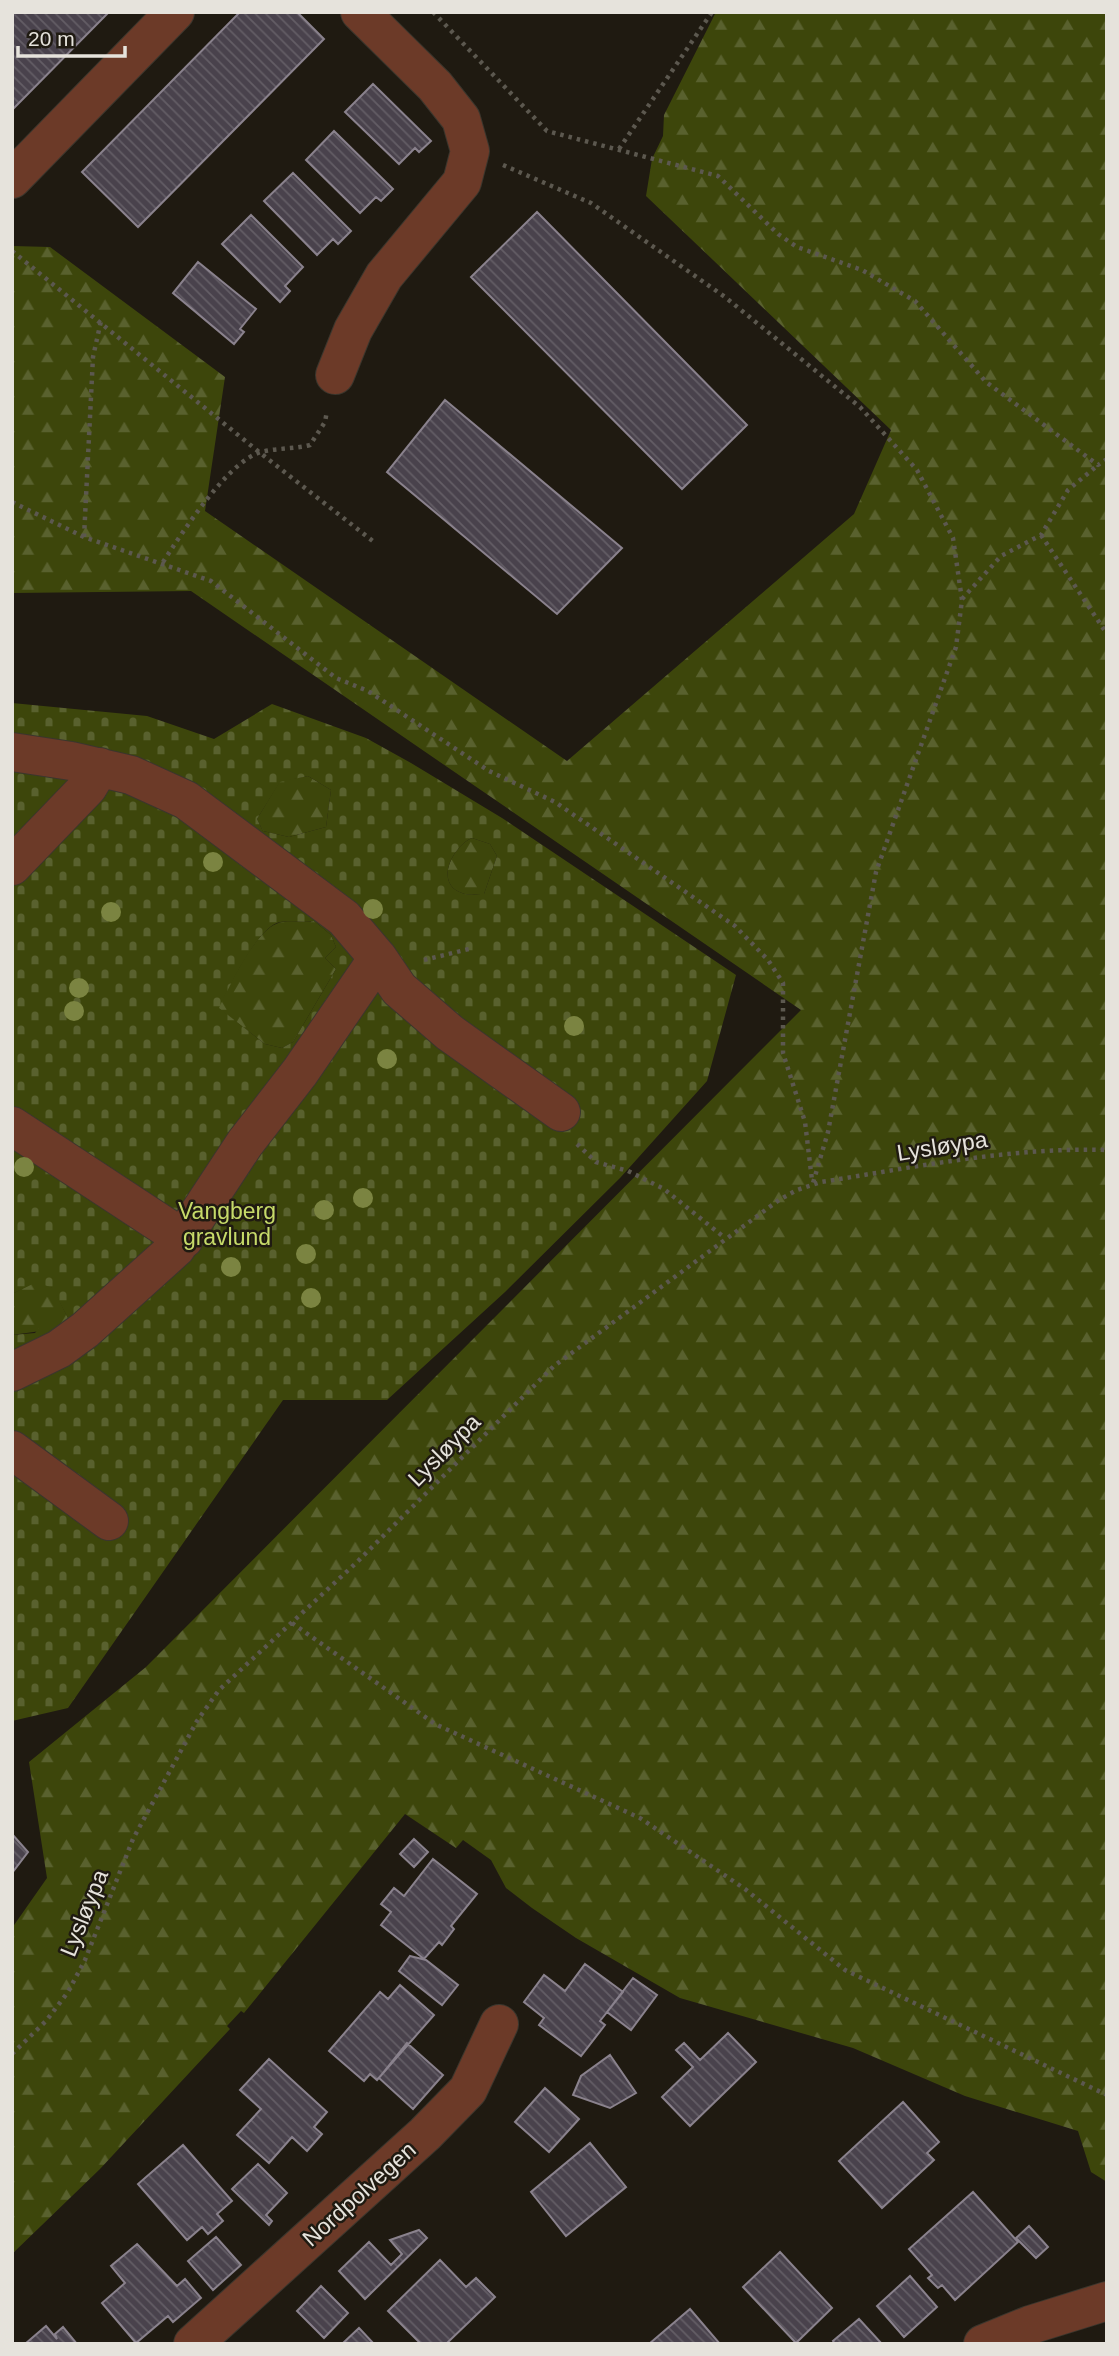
<svg xmlns="http://www.w3.org/2000/svg" width="1119" height="2356" viewBox="0 0 1119 2356" font-family="Helvetica,sans-serif">
  <style>
    .forest { fill: url(#forest-firs) }
    .cemetery { fill: url(#cemetery-stones); fill-rule: evenodd }
    .building { fill: url(#building-back-hatch); stroke: #8a828d; stroke-width: 2 }
    .lines { fill: none; stroke-linecap: round; stroke-linejoin: round }
    .minor-casing { stroke: #3b362d; stroke-width: 40 }
    .path { stroke: #5c584f; stroke-width: 4.5; stroke-dasharray: 3.5 5; stroke-linecap: butt }
    .minor { stroke: #6c3a28; stroke-width: 38 }
    .tree { fill: #7b8441 }
    .labels { text-anchor: middle; stroke-width: 5; stroke-linejoin: round; paint-order: stroke }
    .street-label { font-size: 23px; fill: #e6e3dc; stroke: #1f1a11 }
    .park-label { font-size: 23px; fill: #c6da69; stroke: #1f1a11 }
  </style>
  <defs>
    <pattern id="forest-firs" width="22" height="20" patternUnits="userSpaceOnUse" patternTransform="scale(1.75)"><rect width="22" height="20" fill="#3d460b"/><path d="M5 1l3.5 6h-7zM16 11l3.5 6h-7z" fill="#59612e"/></pattern>
    <pattern id="cemetery-stones" width="16" height="16" patternUnits="userSpaceOnUse" patternTransform="scale(1.75)"><rect width="16" height="16" fill="#3d460b"/><path d="M2 7V4a2 2 0 0 1 4 0v3zM10 15v-3a2 2 0 0 1 4 0v3z" fill="#59612e"/></pattern>
    <pattern id="building-back-hatch" width="6" height="6" patternUnits="userSpaceOnUse" patternTransform="scale(1.75)"><rect width="6" height="6" fill="#49424c"/><path d="M-1 5l2 2M0 0l6 6M5-1l2 2" fill="none" stroke="#635d65"/></pattern>
  </defs>
  <rect width="100%" height="100%" fill="#1f1a11"/>
  <!-- forest -->
  <path class="forest" d="M716 12H1107V2182L1091 2172 1078 2131 965 2096 853 2048 680 1998 576 1938 532 1908 506 1888 491 1860 463 1840 456 1848 405 1814 244 2013 241 2011 227 2026 230 2029 100 2169 12 2254V1928L47 1878 29 1762 146 1667 801 1010 191 591 12 593V246L50 247 225 377 205 511 567 761 854 514 891 430 646 196 652 159 663 136 664 115Z
    M308 776 331 790 326 827 289 837 263 831 257 819 280 781Z
    M472 838 490 844 497 856 484 894C477 894 468 896 462 893 433 883 454 845 472 838Z
    M314 921 331 935 336 947 325 958 336 969 293 1042 282 1048 265 1044 218 1008C229 987 254 933 276 924 286 919 303 923 314 921Z
    M37 1281 53 1288 69 1320 55 1329 12 1335V1294Z"/>
  <!-- cemetery -->
  <path class="cemetery" d="M12 703 147 716 214 739 272 704 366 738 411 763 502 818 736 975 707 1081 620 1178 505 1292 387 1400H283L68 1708 12 1721V1335L35 1333 43 1323 55 1329 69 1320 52 1288 37 1282 12 1294ZM308 776 331 790 326 827 289 837 263 831 257 819 280 782ZM472 838 490 844 497 856 484 894C477 894 468 896 462 893 433 883 454 845 472 838ZM314 921 331 935 336 947 325 958 336 969 293 1042 282 1048 265 1044 219 1008C228 989 258 926 280 922 290 920 303 923 314 921Z"/>
  <!-- building -->
  <path class="building" d="M12 12H109L12 110Z
    M240 12H297L324 39 138 227 82 172Z
    M373 84 431 141 419 152 415 148 399 164 345 112Z
    M334 131 393 189 381 201 376 197 360 213 306 160Z
    M293 173 351 231 338 244 333 239 317 255 264 201Z
    M537 212 747 425 682 489 471 277Z
    M251 215 303 267 285 286 290 291 280 302 222 244Z
    M198 262 256 309 240 329 244 332 234 344 173 293Z
    M445 400 622 548 557 614 387 472Z
    M12 1834 28 1852 12 1873Z
    M414 1839 428 1852 414 1867 400 1854Z
    M433 1859 477 1894 451 1926 454 1929 442 1945 439 1942 424 1959 381 1925 391 1912 381 1904 394 1888 404 1896Z
    M410 1956 426 1960 458 1985 442 2005 399 1971Z
    M585 1964 623 1992 600 2021 605 2025 581 2056 539 2025 544 2018 524 2002 544 1975 565 1991Z
    M633 1978 657 1995 631 2030 607 2012Z
    M400 1985 434 2015 377 2080 370 2074 364 2081 329 2051 380 1992 388 1999Z
    M728 2033 756 2062 690 2126 662 2097 693 2067 676 2050 684 2043 700 2060Z
    M407 2043 443 2075 413 2109 379 2078Z
    M610 2055 636 2093 610 2108 573 2095 581 2076Z
    M269 2059 327 2112 314 2127 322 2134 307 2151 292 2137 269 2163 237 2135 261 2109 240 2090Z
    M545 2088 579 2119 549 2152 515 2122Z
    M903 2102 939 2142 927 2153 934 2160 882 2208 839 2161Z
    M590 2143 626 2187 566 2236 531 2192Z
    M183 2145 232 2201 217 2214 223 2221 208 2234 202 2227 187 2240 138 2184Z
    M258 2164 287 2193 266 2215 272 2221 269 2225 232 2189Z
    M973 2192 1018 2242 955 2300 942 2285 938 2288 928 2278 932 2275 909 2249Z
    M1029 2226 1048 2247 1036 2258 1016 2238Z
    M419 2230 427 2238 365 2299 339 2271 369 2242 391 2265 402 2254 390 2240Z
    M216 2237 241 2265 213 2290 188 2261Z
    M137 2244 177 2286 185 2279 201 2298 173 2322 168 2316 136 2343 102 2303 125 2283 111 2266Z
    M780 2252 832 2308 796 2343 743 2287Z
    M440 2260 466 2287 476 2278 495 2297 446 2344H421L388 2311Z
    M910 2276 937 2307 904 2337 877 2306Z
    M321 2286 348 2313 324 2338 297 2311Z
    M690 2309 720 2344H649Z
    M859 2319 882 2344H835L833 2341Z
    M46 2326 57 2339 55 2334 63 2327 77 2344H25Z
    M359 2328 374 2344H342Z"/>
  <g class="lines">
    <defs>
      <path id="minor" d="M12 179 175 12
        M335 375 353 330 384 276 462 182 470 151 461 119 435 86 360 12
        M12 752 71 761 131 775 186 800 344 918 378 958 399 989 450 1033 561 1112
        M12 866 88 787 100 767
        M12 1126 184 1239
        M12 1372 59 1349 85 1330 176 1248 245 1143 300 1072 378 958
        M12 1450 109 1521
        M193 2344 425 2134 468 2090 499 2024
        M983 2344 1030 2325 1107 2301"/>
    </defs>
    <!-- minor casing -->
    <use href="#minor" class="minor-casing"/>
    <!-- path -->
    <path class="path" d="M433 12 547 131 718 176 778 234 797 247 862 270 915 301 986 382 1098 465 1107 459
      M619 149 712 12
      M503 165 591 203 725 297 860 407 917 470 953 538 962 600 956 647 876 872 828 1132 813 1183
      M12 251 259 452 374 542
      M12 502 84 537 211 581 336 678 368 691 489 771 555 802 735 926 768 960 783 983V1053L805 1122 812 1180
      M1041 535 1107 634
      M84 537 93 357 101 321
      M163 562C182 533 228 461 261 452 277 448 294 449 310 445L325 422 327 411
      M962 599 1001 556 1041 535 1068 490 1098 465
      M424 960 473 948
      M577 1144 596 1162 628 1171 664 1189 725 1238
      M292 1623 435 1724 640 1818 745 1889 845 1970 1107 2095
      M12 2054 46 2021 68 1992 85 1960 133 1839 197 1721 219 1690 356 1563 554 1366 779 1200 797 1190 821 1182C916 1167 1011 1147 1107 1150"/>
    <!-- minor -->
    <use href="#minor" class="minor"/>
  </g>
  <!-- trees -->
  <g class="tree">
    <circle cx="213" cy="862" r="10"/>
    <circle cx="373" cy="909" r="10"/>
    <circle cx="111" cy="912" r="10"/>
    <circle cx="79" cy="988" r="10"/>
    <circle cx="74" cy="1011" r="10"/>
    <circle cx="574" cy="1026" r="10"/>
    <circle cx="387" cy="1059" r="10"/>
    <circle cx="24" cy="1167" r="10"/>
    <circle cx="363" cy="1198" r="10"/>
    <circle cx="324" cy="1210" r="10"/>
    <circle cx="306" cy="1254" r="10"/>
    <circle cx="231" cy="1267" r="10"/>
    <circle cx="311" cy="1298" r="10"/>
  </g>
  <g class="labels">
    <!-- street labels -->
    <g class="street-label">
      <text transform="translate(942 1146) rotate(-9)" y="8">Lysløypa</text>
      <text transform="translate(444 1450) rotate(-45)" y="8">Lysløypa</text>
      <text transform="translate(84 1913) rotate(-68)" y="8">Lysløypa</text>
      <text transform="translate(359 2194) rotate(-42)" y="8">Nordpolvegen</text>
    </g>
    <!-- park labels -->
    <g class="park-label">
      <text x="227" y="1219">Vangberg<tspan x="227" dy="26">gravlund</tspan></text>
    </g>
  </g>
  <!-- border -->
  <rect width="1119" height="2356" fill="none" stroke="#e6e3dc" stroke-width="28"/>
  <!-- scale -->
  <path d="M18 46v10h107v-10" fill="none" stroke="#e6e3dc" stroke-width="3.5"/>
  <text x="28" y="46" font-size="21" fill="#e6e3dc" stroke="#1f1a11" stroke-width="5" paint-order="stroke">20 m</text>
</svg>
